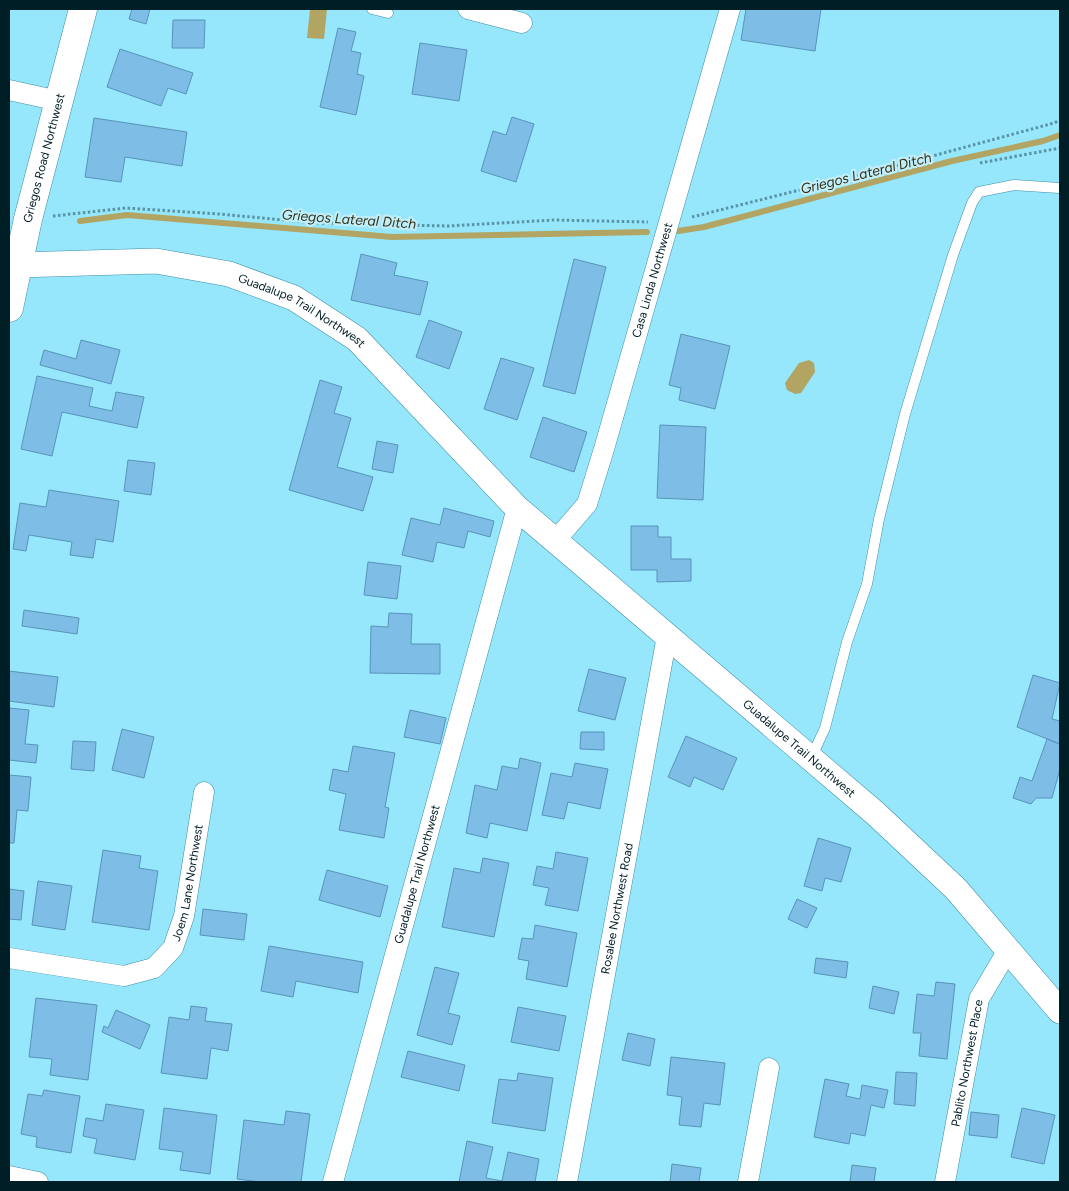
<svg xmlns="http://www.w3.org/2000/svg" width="1069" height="1191" viewBox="0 0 1069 1191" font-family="Figtree,sans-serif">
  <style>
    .water { fill: #b2a463 }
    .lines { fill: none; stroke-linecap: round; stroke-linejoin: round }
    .stream { stroke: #b2a463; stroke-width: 6 }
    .building { fill: #7ebde5; stroke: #5894b9 }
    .service-casing { stroke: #3e8fa4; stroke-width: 11 }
    .minor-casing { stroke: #3e8fa4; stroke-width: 21 }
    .tertiary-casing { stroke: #3e8fa4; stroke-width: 26 }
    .secondary-casing { stroke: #3e8fa4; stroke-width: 29 }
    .path { stroke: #5894a4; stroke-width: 3; stroke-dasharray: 2.5 2.5; stroke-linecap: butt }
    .service { stroke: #fff; stroke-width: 10 }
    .minor { stroke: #fff; stroke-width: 20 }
    .tertiary { stroke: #fff; stroke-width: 25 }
    .secondary { stroke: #fff; stroke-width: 28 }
    .labels { text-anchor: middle; stroke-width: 4.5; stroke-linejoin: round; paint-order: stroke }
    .street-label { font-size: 12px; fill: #001e26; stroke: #c0eefb }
    .water-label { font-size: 14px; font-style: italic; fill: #373113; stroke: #c0eefb }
  </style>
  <rect width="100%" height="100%" fill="#96e6fc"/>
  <!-- water -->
  <path class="water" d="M310 9H327L324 39 307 38Z
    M809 360 814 363 815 372 801 393 795 394 787 390 785 383 799 363Z"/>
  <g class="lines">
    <!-- stream -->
    <path class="stream" d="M80 221 127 215 392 237 647 232
      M678 231 704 227 952 161 1043 141 1060 135"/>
  </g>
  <!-- building -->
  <path class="building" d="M132 9H150L146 24 129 19Z
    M746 9H821L815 51 741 40Z
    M173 20H205L204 48H172Z
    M338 28 356 32 351 51 361 53 357 74 364 76 356 115 320 107Z
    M420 43 467 50 459 101 412 94Z
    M120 49 193 73 186 94 168 88 161 106 107 87Z
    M512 117 534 124 516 182 481 171 493 131 506 135Z
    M94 118 187 132 182 166 125 157 121 182 85 177Z
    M361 254 397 263 394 275 428 282 420 315 351 300Z
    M574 259 606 267 575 394 543 386Z
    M429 320 462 332 449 369 416 357Z
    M681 334 730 346 715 409 679 400 681 388 669 385Z
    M81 340 120 350 111 384 40 365 44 350 76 359Z
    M501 358 534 368 517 420 484 409Z
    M37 376 93 388 89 406 112 411 116 392 144 397 137 428 62 412 52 456 21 449Z
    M320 380 342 387 334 413 351 418 337 467 373 477 363 511 289 490Z
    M543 417 587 432 574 472 530 457Z
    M660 425 706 427 703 500 657 498Z
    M377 441 398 445 393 473 372 469Z
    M128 460 155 463 151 495 124 491Z
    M49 490 119 501 113 542 96 539 93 558 70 555 72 542 29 535 26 551 13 549 20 503 46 507Z
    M444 508 494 521 490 537 468 531 464 548 437 542 433 562 402 555 411 518 440 525Z
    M631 526H658V537H671V559H691V581L657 582V570H631Z
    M368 562 401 566 397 599 364 595Z
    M24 610 79 618 77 634 22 626Z
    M389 613 412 614 411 644H440V674L370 673 371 626 388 627Z
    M589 669 626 678 615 720 578 711Z
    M9 671 58 677 54 707 9 701Z
    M1033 675 1060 683 1052 719 1060 721V744L1017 727Z
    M9 708 29 710 25 744 38 745 36 763 9 760Z
    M410 710 446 718 440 744 404 737Z
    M122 729 154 737 144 778 112 770Z
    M581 732H604V750L580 749Z
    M686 736 737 758 723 790 694 777 690 787 668 777Z
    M1047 739 1060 744V769L1052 798H1036L1031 804 1013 798 1020 777 1032 781Z
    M73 741 96 742 94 771 71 769Z
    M353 746 395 753 385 807 389 808 384 838 339 830 346 794 329 790 333 769 348 772Z
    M520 758 541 763 527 831 490 823 487 838 466 833 475 785 497 790 502 766 518 769Z
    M575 763 608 769 600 809 568 802 564 819 542 815 551 773 572 777Z
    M9 775 31 777 28 811 17 810 14 843H9Z
    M818 838 851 848 841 882 825 878 822 891 804 886Z
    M103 850 141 856 139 868 158 871 149 930 92 922Z
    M556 852 588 858 578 911 545 905 549 888 533 885 537 866 553 869Z
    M483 858 509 863 494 937 442 927 454 868 480 873Z
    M327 870 388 886 380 917 319 900Z
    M38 881 72 886 65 930 32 925Z
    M9 889 24 891 21 920 9 919Z
    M797 899 817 908 807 928 788 919Z
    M203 909 247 914 244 940 200 935Z
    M535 925 577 933 567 987 526 979 529 961 518 959 522 938 533 939Z
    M269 946 363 962 358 993 296 981 293 997 261 991Z
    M816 958 848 962 846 978 814 973Z
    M435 967 459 973 448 1013 460 1016 452 1045 417 1035Z
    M936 982 955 984 947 1059 919 1056 921 1033H913L917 994 934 996Z
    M873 986 899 992 894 1014 869 1008Z
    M36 998 97 1005 88 1080 50 1075 52 1059 29 1057Z
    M191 1006 207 1008 205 1021 232 1024 228 1051 211 1048 207 1079 161 1073 169 1017 189 1020Z
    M518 1007 566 1016 559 1051 511 1042Z
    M116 1010 150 1025 140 1049 102 1032 104 1026 108 1028Z
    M628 1033 655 1039 650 1066 622 1060Z
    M408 1051 465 1065 459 1091 401 1077Z
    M671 1057 725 1063 720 1105 704 1103 701 1127 679 1125 682 1097 667 1095Z
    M896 1072 917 1073 915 1106 894 1104Z
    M518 1073 553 1078 545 1131 492 1123 499 1079 517 1081Z
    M825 1079 849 1084 846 1096 860 1099 862 1085 888 1090 884 1108 871 1105 865 1136 851 1133 849 1144 814 1137Z
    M44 1090 80 1096 71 1153 36 1147 37 1137 21 1134 28 1094 42 1096Z
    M106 1104 144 1110 135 1160 94 1153 97 1139 83 1136 86 1118 103 1121Z
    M164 1108 217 1115 210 1174 180 1170 183 1152 159 1149Z
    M1022 1108 1055 1115 1044 1164 1011 1157Z
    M286 1111 310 1114 301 1182H261L237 1179 244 1120 284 1125Z
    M971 1112 999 1115 997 1138 969 1135Z
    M467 1141 493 1147 486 1178 502 1181 508 1152 539 1159 535 1182H459Z
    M672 1164 701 1168 699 1182H670Z
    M852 1165 876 1168 874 1182H850Z"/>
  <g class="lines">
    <defs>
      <path id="service" d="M372 9 388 13
        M811 758 825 728 847 642 867 584 879 519 905 414 953 255 972 203 979 192 1014 185 1059 188"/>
      <g id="minor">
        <path d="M468 9 522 23"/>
        <path d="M9 90 59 101"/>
        <path id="s1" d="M555 541 587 504 604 449 730 9"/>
        <path id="s2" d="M9 958 124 976 154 968 173 948 184 916 204 792"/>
        <path d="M9 1176 38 1182"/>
        <path id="s3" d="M333 1182 517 508"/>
        <path id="s4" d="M567 1182 667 636"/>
        <path d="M748 1182 769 1068"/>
        <path id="s5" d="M945 1182 979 999 1008 950"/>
      </g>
      <g id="tertiary">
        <path id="s6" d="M17 265 156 261 229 274 294 298 357 339 517 508 875 813 956 889 1060 1011"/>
      </g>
      <g id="secondary">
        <path id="s7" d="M9 308 28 219 83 9"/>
      </g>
    </defs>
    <!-- service casing -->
    <use href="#service" class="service-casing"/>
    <!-- minor casing -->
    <use href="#minor" class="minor-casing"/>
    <!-- tertiary casing -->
    <use href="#tertiary" class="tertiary-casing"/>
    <!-- secondary casing -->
    <use href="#secondary" class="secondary-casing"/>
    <!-- path -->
    <path class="path" d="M980 163 1060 148
      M53 216 126 208 219 214 316 223 448 226 554 220 648 222
      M692 217 903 164 1054 123 1060 120"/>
    <!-- service -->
    <use href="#service" class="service"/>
    <!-- minor -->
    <use href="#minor" class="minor"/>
    <!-- tertiary -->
    <use href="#tertiary" class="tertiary"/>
    <!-- secondary -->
    <use href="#secondary" class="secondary"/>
  </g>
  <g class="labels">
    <!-- street labels -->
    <g class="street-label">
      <text dy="4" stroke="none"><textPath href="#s7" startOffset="154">Griegos Road Northwest</textPath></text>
      <text dy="4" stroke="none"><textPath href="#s1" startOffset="282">Casa Linda Northwest</textPath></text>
      <text dy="4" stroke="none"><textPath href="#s6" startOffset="295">Guadalupe Trail Northwest</textPath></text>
      <text dy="4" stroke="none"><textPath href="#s6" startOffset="961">Guadalupe Trail Northwest</textPath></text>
      <text dy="4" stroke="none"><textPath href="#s3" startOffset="319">Guadalupe Trail Northwest</textPath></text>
      <text dy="4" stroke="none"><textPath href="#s2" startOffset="242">Joem Lane Northwest</textPath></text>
      <text dy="4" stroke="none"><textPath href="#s4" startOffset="278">Rosalee Northwest Road</textPath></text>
      <text dy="4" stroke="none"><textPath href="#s5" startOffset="121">Pablito Northwest Place</textPath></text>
    </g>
    <!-- water labels -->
    <g class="water-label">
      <text transform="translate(866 173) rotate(-14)" y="5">Griegos Lateral Ditch</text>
      <text transform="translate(349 219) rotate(4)" y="5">Griegos Lateral Ditch</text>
    </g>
  </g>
  <!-- border -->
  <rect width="1069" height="1191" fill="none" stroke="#001e26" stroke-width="20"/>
</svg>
